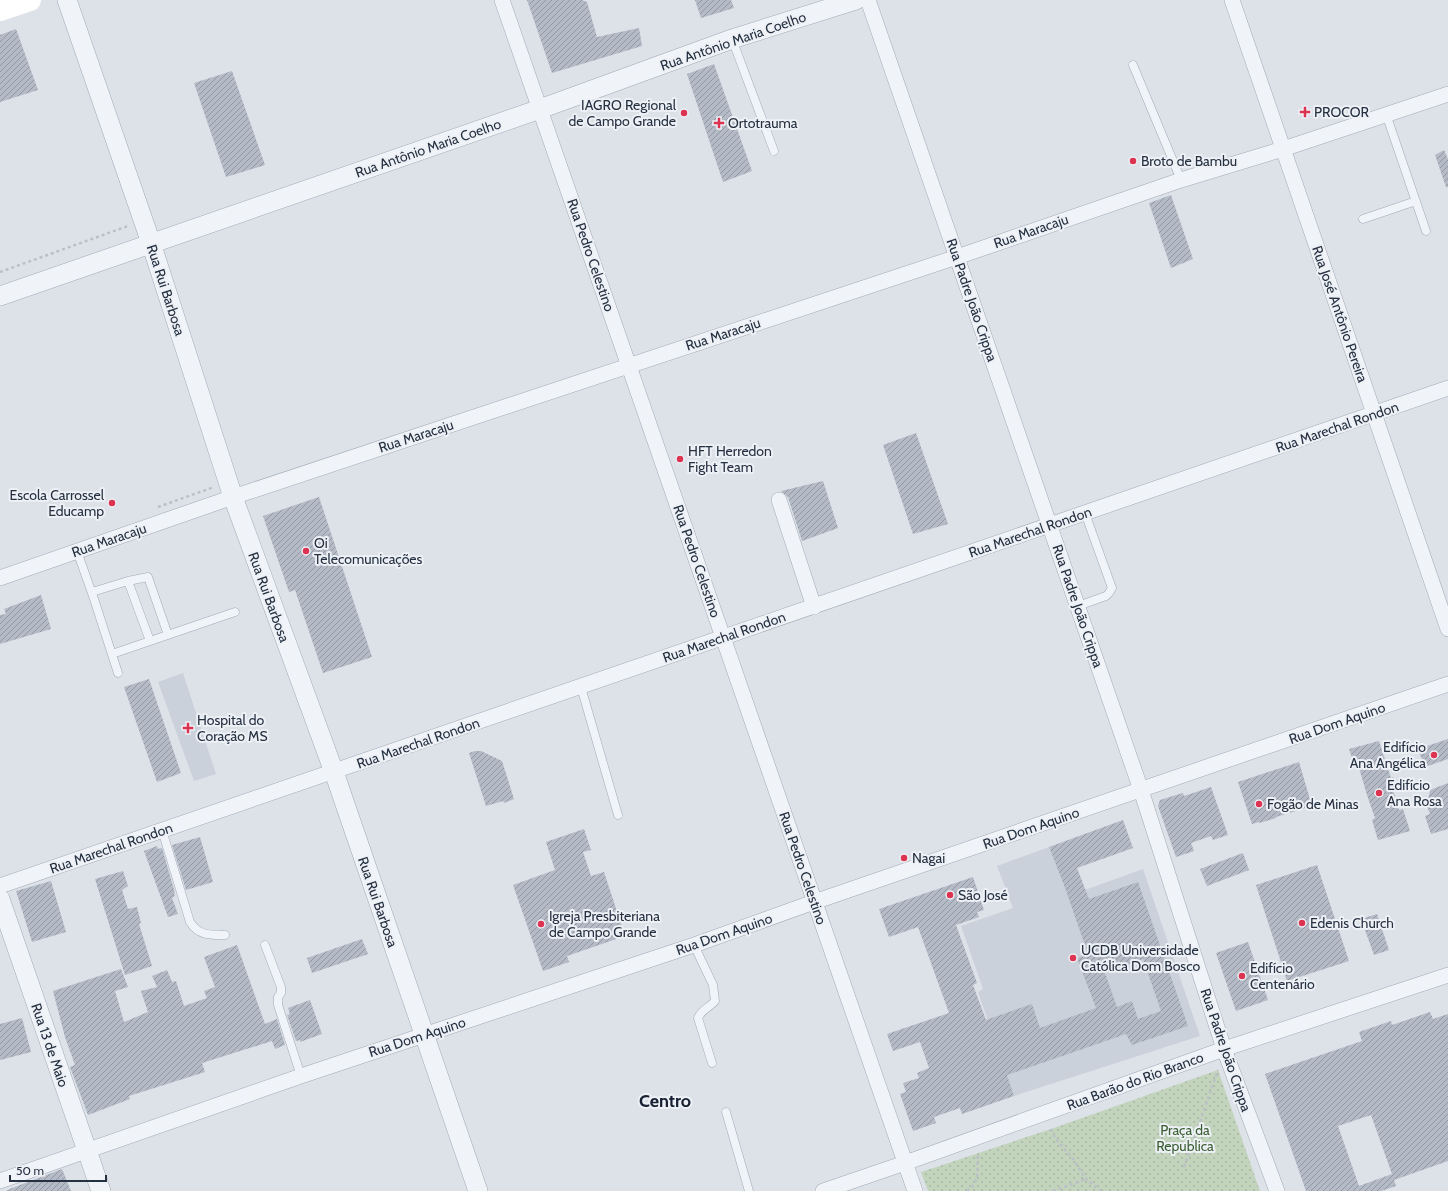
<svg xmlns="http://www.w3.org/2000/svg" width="1448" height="1191" viewBox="0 0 1448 1191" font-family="Cabin,sans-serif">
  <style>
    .built { fill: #cbd1db }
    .park { fill: url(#park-dots) }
    .building { fill: url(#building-hatch); fill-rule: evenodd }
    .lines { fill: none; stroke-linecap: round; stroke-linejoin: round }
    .service-casing { stroke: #a2a9b3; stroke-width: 9 }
    .minor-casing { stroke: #a2a9b3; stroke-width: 16 }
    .tertiary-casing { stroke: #a2a9b3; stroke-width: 20 }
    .path { stroke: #bbc0c8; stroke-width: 2.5; stroke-dasharray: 3 3; stroke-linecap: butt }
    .service { stroke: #f0f3f7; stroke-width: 8 }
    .minor { stroke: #f0f3f7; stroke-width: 15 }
    .tertiary { stroke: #f0f3f7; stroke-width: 19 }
    .secondary { stroke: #fff; stroke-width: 22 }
    .poi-dot { fill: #dc3450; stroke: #edf1f6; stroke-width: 1.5 }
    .labels { text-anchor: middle; stroke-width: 4; stroke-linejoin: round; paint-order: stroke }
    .street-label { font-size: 14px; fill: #253041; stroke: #edf1f6 }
    .poi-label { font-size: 14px; fill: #253041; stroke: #edf1f6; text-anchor: start }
    .park-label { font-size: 14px; fill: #3a5e31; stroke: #edf1f6 }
    .district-label { font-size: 18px; font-weight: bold; fill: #172132; stroke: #edf1f6 }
  </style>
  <defs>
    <pattern id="park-dots" width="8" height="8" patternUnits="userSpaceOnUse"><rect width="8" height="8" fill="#c3d4bd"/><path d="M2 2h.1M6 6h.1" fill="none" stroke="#a7b6a4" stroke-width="1.8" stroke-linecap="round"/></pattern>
    <pattern id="building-hatch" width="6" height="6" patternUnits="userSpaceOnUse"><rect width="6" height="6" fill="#b4bbc6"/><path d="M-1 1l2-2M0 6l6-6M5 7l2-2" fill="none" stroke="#9298a2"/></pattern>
  </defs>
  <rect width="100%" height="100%" fill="#dde2e9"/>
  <!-- built -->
  <path class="built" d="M183 673 216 774 194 781 158 682Z
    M1049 847 1068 896 1143 869 1200 1036 1014 1096 978 992 983 989 961 926 1013 908 997 866Z"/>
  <!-- park -->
  <path class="park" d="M1218 1070 1260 1191H928L921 1172 1051 1129Z"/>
  <!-- building -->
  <path class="building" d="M527 0H582L587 2 597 37 639 28 642 46 552 73Z
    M695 0H731L734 8 701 18Z
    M16 29 38 90 0 102V35Z
    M714 64 752 171 723 182 687 74Z
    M232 71 265 165 226 177 194 83Z
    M1444 150 1448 159V187H1446L1435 155Z
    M1171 195 1193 259 1171 268 1149 203Z
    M916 433 948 524 913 534 883 445Z
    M823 481 838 528 802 541 788 497 781 491Z
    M319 497 372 657 323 673 295 590 289 592 263 516Z
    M41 595 51 629 0 644V615L6 614 4 609Z
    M149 679 181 773 157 782 124 687Z
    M1448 739V759L1425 767 1418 749Z
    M1379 741 1391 778 1393 777 1397 789 1393 790 1399 810 1403 809 1410 831 1378 840 1372 820 1375 818 1367 795 1359 768 1356 769 1349 749Z
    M475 751H481L502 761 514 799 504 803 503 801 486 806 469 753Z
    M1299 762 1312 806 1276 817V818L1260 823 1259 822 1252 824 1238 782Z
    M1448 783V829L1431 834 1425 816 1430 814 1427 806 1430 790Z
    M1211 787 1228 835 1213 840 1211 836 1191 843 1194 851 1176 857 1158 806 1160 800 1183 793 1184 796Z
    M1123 820 1133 848 1077 868 1089 899 1138 882 1188 1026 1132 1045 1126 1034 1007 1075 1014 1096 962 1114 960 1108 934 1117 936 1123 913 1131 900 1094 906 1092 903 1083 919 1078 917 1073 929 1068 920 1042 893 1051 887 1034 949 1013 918 927 889 937 879 909 973 877 984 910 977 912 979 917 956 925 977 983 973 985 986 1020 1032 1004 1040 1028 1096 1008 1077 958 1088 954 1065 888 1049 847ZM1143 959 1161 1011 1138 1019 1132 1001 1117 1007 1105 973Z
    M584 829 591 850 583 852 591 876 604 872 625 936 567 956 569 962 543 971 513 885 555 870 546 842Z
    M200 837 213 882 186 890 172 845Z
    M157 846 158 849 162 848 175 893H174L175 896 172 898 178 914 168 917 144 851Z
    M1243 853 1249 870 1207 886 1200 869Z
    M1317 865 1349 961 1287 981 1256 885Z
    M123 871 128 886 122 890 128 909 137 907 141 923 139 924 152 966 125 975 95 879Z
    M51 881 66 932 32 942 16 891Z
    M1377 914 1389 950 1374 955 1361 919Z
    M362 939 368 954 312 973 307 958Z
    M1248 942 1268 1000 1236 1011 1216 953Z
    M237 945 265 1024 277 1019 285 1045 275 1049 272 1041 202 1063 205 1072 129 1096 130 1099 88 1115 70 1067 75 1065 65 1037 53 991 121 969 128 987 115 991 124 1022 148 1012 141 991 157 987 152 976 167 970 172 982 176 981 184 1006 207 998 204 991 215 987 204 957Z
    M310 1000 322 1034 300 1042V1040L296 1041 287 1015 290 1014 288 1008Z
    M1430 1012 1433 1019 1448 1014V1161L1394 1180 1396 1186 1381 1191H1306L1265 1074 1362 1041 1359 1032 1391 1021 1392 1025ZM1371 1115 1392 1174 1359 1186 1338 1126Z
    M22 1018 31 1052 0 1060V1024Z
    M62 1169 71 1191H7V1190Z"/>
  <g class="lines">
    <defs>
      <path id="service" d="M732 39 774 151
        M1133 65 1181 180
        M1386 114 1426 231
        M1363 219 1416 201
        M77 551 94 599 118 673
        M128 581 150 641
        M92 592 128 581 148 577 168 635
        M1078 606 1106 596 1109 593 1112 588 1085 513
        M112 654 235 612
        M581 687 618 815
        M162 830 190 922C199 936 210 935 225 935
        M265 945 281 987V993L278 997V1005L301 1076
        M694 945 713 985 715 1001C710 1007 701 1010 698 1018L712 1063
        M726 1112 749 1191"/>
      <path id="minor" d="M502 0 915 1191
        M868 0 1141 790 1224 1049 1277 1191
        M1232 0 1448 629
        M779 500 814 607
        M0 578 233 497 957 257 1181 180 1283 149 1448 94
        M0 886 1448 388
        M0 1181 301 1076 694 945 814 902 1448 684
        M823 1191 905 1163 1224 1049 1448 975"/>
      <path id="tertiary" d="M67 0 151 243 233 497 334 772 478 1191
        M0 296 540 109 732 39 856 0
        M0 899 101 1191"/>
    </defs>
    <!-- service casing -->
    <use href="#service" class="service-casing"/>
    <!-- minor casing -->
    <use href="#minor" class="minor-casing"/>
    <!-- tertiary casing -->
    <use href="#tertiary" class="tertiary-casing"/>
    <!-- path -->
    <path class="path" d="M0 272 128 226 127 224
      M158 507 214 487
      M1051 1129 1055 1138 1074 1160 1086 1179 1101 1191
      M1184 1167 1218 1070
      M967 1191 974 1185 977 1177 978 1153
      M1053 1191 1086 1179"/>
    <!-- service -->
    <use href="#service" class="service"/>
    <!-- minor -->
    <use href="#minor" class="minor"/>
    <!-- tertiary -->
    <use href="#tertiary" class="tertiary"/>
    <!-- secondary -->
    <path class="secondary" d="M0 10 30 0"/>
  </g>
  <!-- markers -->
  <g class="poi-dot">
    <path d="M1303 106h4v4h4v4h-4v4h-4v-4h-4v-4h4z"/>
    <circle cx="684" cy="113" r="4"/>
    <path d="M717 117h4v4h4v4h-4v4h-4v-4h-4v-4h4z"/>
    <circle cx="1133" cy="161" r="4"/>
    <circle cx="680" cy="459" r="4"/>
    <circle cx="112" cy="503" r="4"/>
    <circle cx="306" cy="551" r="4"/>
    <path d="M186 722h4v4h4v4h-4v4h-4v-4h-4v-4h4z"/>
    <circle cx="1434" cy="755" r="4"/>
    <circle cx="1379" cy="793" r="4"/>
    <circle cx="1259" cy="804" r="4"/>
    <circle cx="904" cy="858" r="4"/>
    <circle cx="950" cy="895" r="4"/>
    <circle cx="1302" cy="923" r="4"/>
    <circle cx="541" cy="924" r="4"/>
    <circle cx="1073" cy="958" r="4"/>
    <circle cx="1242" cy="976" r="4"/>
  </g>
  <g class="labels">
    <!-- street labels -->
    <g class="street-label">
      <text transform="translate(733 41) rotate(-19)" y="5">Rua Antônio Maria Coelho</text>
      <text transform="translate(428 148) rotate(-19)" y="5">Rua Antônio Maria Coelho</text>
      <text transform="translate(1031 231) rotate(-19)" y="5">Rua Maracaju</text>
      <text transform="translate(591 255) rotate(71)" y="5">Rua Pedro Celestino</text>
      <text transform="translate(166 290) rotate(72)" y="5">Rua Rui Barbosa</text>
      <text transform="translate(972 300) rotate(71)" y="5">Rua Padre João Crippa</text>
      <text transform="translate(1340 314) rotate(71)" y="5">Rua José Antônio Pereira</text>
      <text transform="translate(723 334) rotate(-18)" y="5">Rua Maracaju</text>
      <text transform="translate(1337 427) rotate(-19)" y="5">Rua Marechal Rondon</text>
      <text transform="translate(416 436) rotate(-18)" y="5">Rua Maracaju</text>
      <text transform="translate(1030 532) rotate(-19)" y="5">Rua Marechal Rondon</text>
      <text transform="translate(109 540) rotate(-19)" y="5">Rua Maracaju</text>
      <text transform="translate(697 561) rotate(71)" y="5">Rua Pedro Celestino</text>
      <text transform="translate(269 597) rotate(70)" y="5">Rua Rui Barbosa</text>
      <text transform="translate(1078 606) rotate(71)" y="5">Rua Padre João Crippa</text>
      <text transform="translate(724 637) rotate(-19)" y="5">Rua Marechal Rondon</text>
      <text transform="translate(1337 723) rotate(-19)" y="5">Rua Dom Aquino</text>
      <text transform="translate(418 743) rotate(-19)" y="5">Rua Marechal Rondon</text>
      <text transform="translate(1031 828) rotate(-19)" y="5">Rua Dom Aquino</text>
      <text transform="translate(111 848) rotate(-19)" y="5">Rua Marechal Rondon</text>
      <text transform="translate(803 868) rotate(71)" y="5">Rua Pedro Celestino</text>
      <text transform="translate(378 902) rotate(71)" y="5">Rua Rui Barbosa</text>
      <text transform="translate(724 934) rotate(-19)" y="5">Rua Dom Aquino</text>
      <text transform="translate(417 1037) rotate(-18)" y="5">Rua Dom Aquino</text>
      <text transform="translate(50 1045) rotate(71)" y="5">Rua 13 de Maio</text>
      <text transform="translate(1226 1050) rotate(71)" y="5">Rua Padre João Crippa</text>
      <text transform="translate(1135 1081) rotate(-20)" y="5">Rua Barão do Rio Branco</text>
    </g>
    <!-- poi labels -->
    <g class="poi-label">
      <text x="676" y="110" text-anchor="end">IAGRO Regional<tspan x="676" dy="16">de Campo Grande</tspan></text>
      <text x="1314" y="117">PROCOR</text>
      <text x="728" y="128">Ortotrauma</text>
      <text x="1141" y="166">Broto de Bambu</text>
      <text x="688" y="456">HFT Herredon<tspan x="688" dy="16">Fight Team</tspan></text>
      <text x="104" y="500" text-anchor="end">Escola Carrossel<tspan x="104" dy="16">Educamp</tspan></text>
      <text x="314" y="548">Oi<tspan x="314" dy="16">Telecomunicações</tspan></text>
      <text x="197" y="725">Hospital do<tspan x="197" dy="16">Coração MS</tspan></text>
      <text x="1426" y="752" text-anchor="end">Edifício<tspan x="1426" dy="16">Ana Angélica</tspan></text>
      <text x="1387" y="790">Edifício<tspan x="1387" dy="16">Ana Rosa</tspan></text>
      <text x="1267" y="809">Fogão de Minas</text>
      <text x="912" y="863">Nagai</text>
      <text x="958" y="900">São José</text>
      <text x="549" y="921">Igreja Presbiteriana<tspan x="549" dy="16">de Campo Grande</tspan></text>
      <text x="1310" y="928">Edenis Church</text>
      <text x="1081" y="955">UCDB Universidade<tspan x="1081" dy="16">Católica Dom Bosco</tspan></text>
      <text x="1250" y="973">Edifício<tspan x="1250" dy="16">Centenário</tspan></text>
    </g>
    <!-- park labels -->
    <g class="park-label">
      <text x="1185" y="1135">Praça da<tspan x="1185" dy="16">Republica</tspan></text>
    </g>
    <!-- district labels -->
    <g class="district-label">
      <text x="665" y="1107">Centro</text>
    </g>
  </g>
  <!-- scale -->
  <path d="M10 1175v6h96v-6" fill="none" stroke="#253041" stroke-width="2"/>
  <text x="16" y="1175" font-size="12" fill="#253041" stroke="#edf1f6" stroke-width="3" paint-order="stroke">50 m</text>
</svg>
